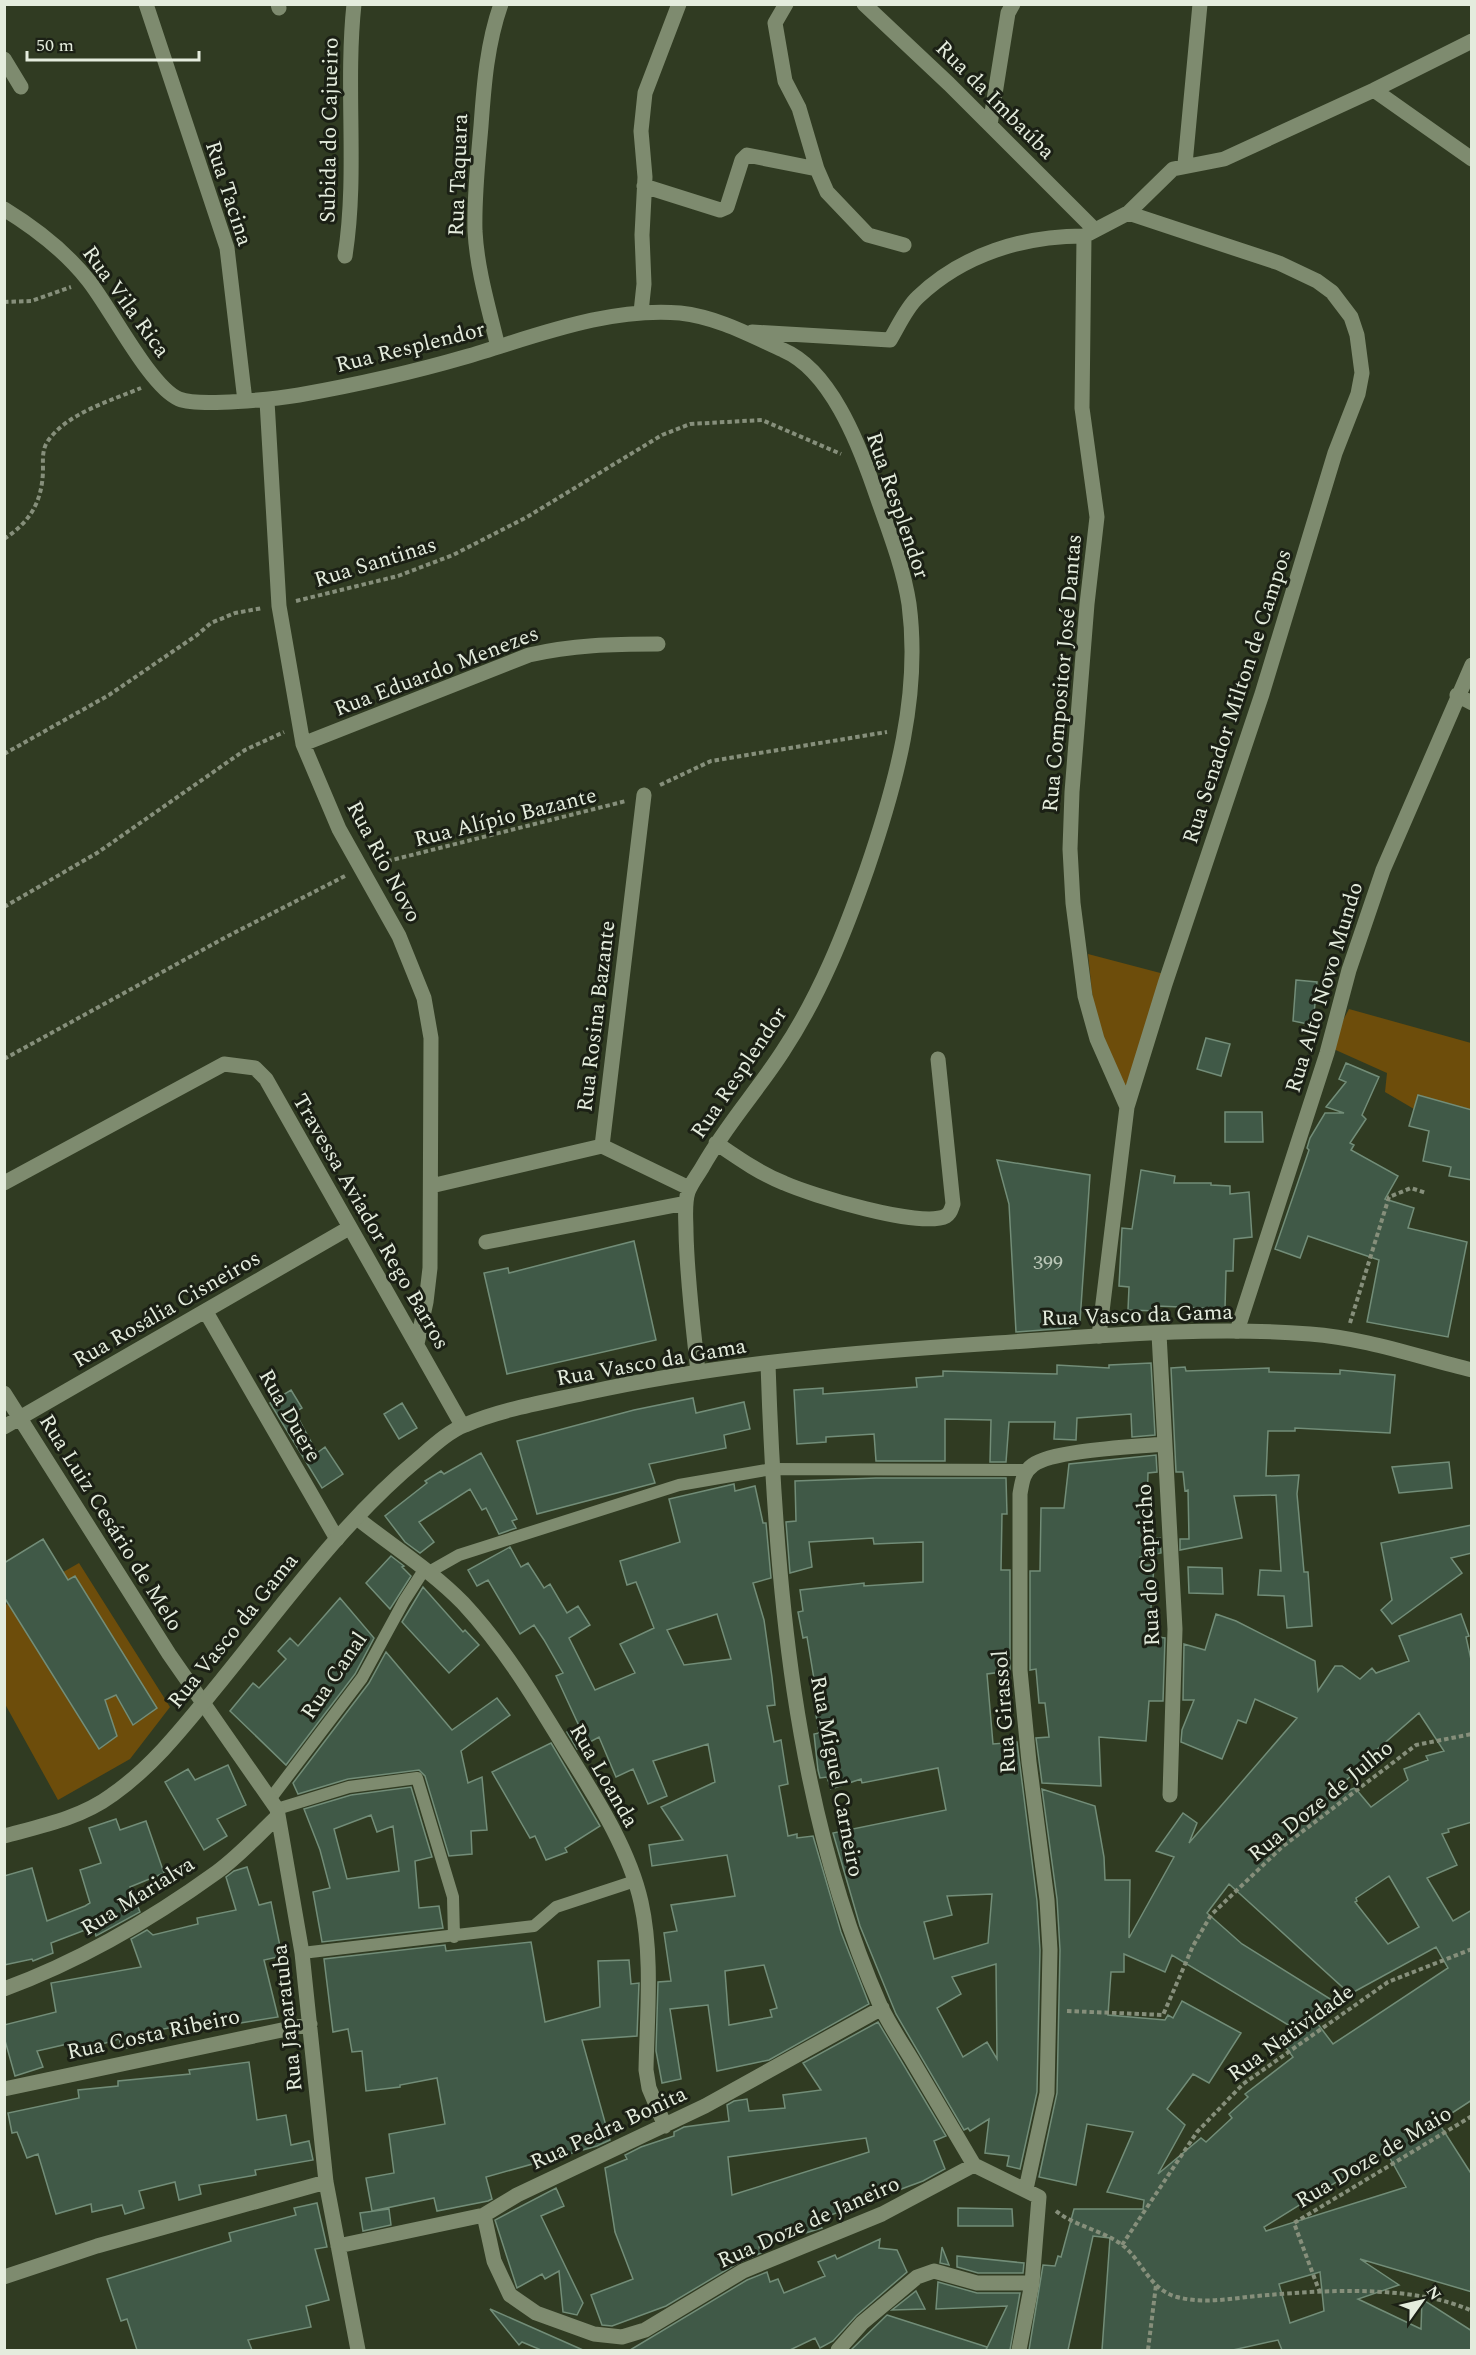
<svg xmlns="http://www.w3.org/2000/svg" width="1476" height="2355" viewBox="0 0 1476 2355" font-family="Spectral,serif">
  <style>
    .green { fill: #6d4d0b }
    .building { fill: #405947; stroke: #728d78; stroke-width: 1.5; fill-rule: evenodd }
    .lines { fill: none; stroke-linecap: round; stroke-linejoin: round }
    .path { stroke: #868f7b; stroke-width: 4; stroke-dasharray: 4.5 3; stroke-linecap: butt }
    .lane { stroke: #7e8b6f; stroke-width: 12 }
    .street { stroke: #7e8b6f; stroke-width: 15 }
    .secondary { stroke: #7e8b6f; stroke-width: 15 }
    .labels { text-anchor: middle; stroke-width: 6; stroke-linejoin: round; paint-order: stroke }
    .number-label { font-size: 20px; fill: #bbc7b8 }
    .street-label { font-size: 22px; fill: #e4ecdd; stroke: #1b2015 }
  </style>
  <rect width="100%" height="100%" fill="#303b22"/>
  <!-- green -->
  <path class="green" d="M1088 954 1168 975 1130 1097 1097 1039Z
    M1349 1009 1471 1043V1114L1431 1119 1385 1092 1387 1073 1329 1047Z
    M79 1563 170 1707 130 1759 58 1800 5 1704 4 1606Z"/>
  <!-- building -->
  <path class="building" d="M1296 980 1317 982 1313 1025 1293 1021Z
    M1206 1038 1230 1044 1221 1076 1197 1069Z
    M1346 1063 1379 1077 1362 1115 1366 1119 1350 1143 1354 1145 1351 1150 1398 1176 1385 1199 1414 1208 1408 1228 1467 1242 1448 1337 1367 1322 1379 1260 1308 1236 1300 1258 1275 1249 1309 1150 1307 1148 1310 1138 1325 1113H1344L1326 1107 1346 1082 1339 1079Z
    M1418 1095 1472 1110V1180L1449 1176 1451 1167 1423 1161 1429 1131 1409 1126Z
    M1225 1112H1262L1263 1142H1225Z
    M997 1160 1090 1175 1080 1321 1070 1328 1016 1332 1009 1204Z
    M1141 1170 1175 1176 1174 1183H1211V1185L1230 1186V1194L1249 1192 1252 1237 1234 1239 1233 1271H1226L1225 1309 1158 1306V1311L1128 1310 1129 1287 1119 1286 1122 1228 1132 1229Z
    M634 1241 656 1340 507 1374 484 1273 508 1268 509 1273Z
    M1151 1363 1155 1435 1132 1437 1131 1414 1077 1418 1076 1440 1054 1439 1055 1422H1009L1006 1462H990L991 1420 945 1419V1461H876L874 1434 826 1437V1442L797 1444 794 1390 823 1388V1394L917 1387 916 1378 943 1376V1371L1057 1374V1365L1109 1368V1365Z
    M1185 1367 1186 1371 1269 1368V1372L1340 1374V1370L1395 1375 1390 1433 1295 1428V1431H1268L1266 1476 1299 1475 1297 1494 1304 1572H1308L1312 1626 1287 1628 1284 1596 1258 1595 1260 1570 1281 1571 1276 1495 1234 1496 1242 1538 1180 1550V1539H1189L1188 1490 1185 1491 1183 1472H1176L1171 1368Z
    M291 1390 302 1408 295 1412 317 1453 325 1447 343 1474 322 1488 270 1403Z
    M693 1398 696 1413 744 1402 750 1429 724 1435 726 1448 649 1464 655 1483 537 1514 517 1441 634 1410Z
    M402 1403 417 1428 399 1439 384 1414Z
    M481 1453 517 1519 512 1521 516 1528 499 1534 486 1508 482 1510 470 1489 419 1522 434 1542 420 1553 405 1542 385 1516 427 1483 425 1481 441 1471 444 1474Z
    M1156 1455 1157 1472 1148 1473 1146 1538H1160L1161 1553 1140 1557V1565H1154L1149 1636 1165 1638 1163 1701H1149L1146 1741 1099 1737 1101 1786 1042 1783 1036 1738 1049 1737 1045 1703H1039L1036 1669 1030 1670V1571H1040L1041 1508H1064L1069 1464Z
    M1449 1462 1452 1488 1399 1493 1392 1467Z
    M876 1478H1006L1007 1514H1002L1001 1570H1010V1671L987 1674 993 1744 1017 1742 1037 1901 1040 1950 1037 2092 1020 2169 1007 2166 1009 2156 985 2153 989 2119 970 2131 968 2128 964 2130 896 2014 860 1926 833 1833 946 1810 938 1768 862 1783 861 1779 831 1789 827 1777 820 1778 818 1770 814 1734 819 1733 816 1715H820L807 1637 803 1638 798 1612 803 1611 800 1590 864 1583V1586L923 1582V1542L874 1544 873 1538 809 1542 812 1567 790 1573 786 1522 796 1521 795 1481ZM992 1894 988 1943 934 1959 924 1922 952 1915 947 1896ZM996 1964 997 2059 987 2042 963 2057 937 2008 961 1994 952 1977Z
    M734 1484 735 1491 755 1486 763 1523H766L771 1578 753 1583 764 1620 772 1677 775 1705 767 1706 774 1742 781 1740 788 1784 779 1786 788 1836 797 1834V1838L813 1836 841 1932 869 2004 769 2060 717 2071 708 2005 670 2009 681 2079 662 2083 656 2051 658 1982 671 1981 664 1933 677 1931 671 1905 735 1896 727 1855 652 1866 649 1845 683 1840 661 1807 715 1782 708 1744 653 1761 667 1796 648 1804 633 1769 616 1777 599 1737 577 1749 567 1732 579 1726 556 1676 563 1673 544 1640 534 1625 520 1634 488 1580 477 1586 468 1570 510 1547 521 1567 528 1563 544 1588 550 1584 567 1613 578 1606 590 1625 569 1638 595 1690 635 1673 620 1644 654 1628 636 1582 627 1585 620 1561 680 1542 669 1499ZM717 1614 731 1659 684 1665 667 1630ZM764 1965 777 2008 770 2010 772 2017 729 2025 725 1971Z
    M1472 1525V1553L1451 1558 1462 1573 1392 1624 1381 1610 1392 1600 1381 1543Z
    M43 1539 68 1580 75 1576 157 1708 133 1725 116 1695 105 1700 117 1736 99 1749 4 1597V1563Z
    M391 1556 404 1566 402 1567 411 1576 390 1609 366 1583Z
    M1188 1567 1222 1568 1223 1594 1189 1593Z
    M423 1587 463 1632 465 1630 479 1645 449 1673 402 1622Z
    M340 1598 374 1638 355 1674 286 1765 230 1711 253 1683 259 1688 286 1659 278 1651 290 1638 298 1646Z
    M1216 1614 1236 1621 1315 1661 1318 1691 1335 1666H1342L1360 1679 1372 1668 1376 1673 1409 1661 1399 1636 1461 1614 1469 1636 1466 1637 1472 1664V1822L1448 1829 1449 1832 1442 1834 1457 1865 1427 1878 1453 1921 1472 1910V2100L1438 2122 1472 2175V2292L1360 2259 1399 2285 1358 2299 1421 2329 1422 2299 1472 2331V2350H1282L1278 2340 1233 2350H1102L1110 2238 1093 2236 1068 2350H1029L1043 2265 1055 2266 1058 2256 1061 2257 1074 2209H1143L1144 2200 1107 2192 1133 2132 1087 2124 1076 2185 1039 2177 1057 2093 1060 1950 1057 1899 1042 1789 1095 1806 1104 1857 1105 1880H1130L1129 1938 1174 1857 1156 1851 1183 1813 1197 1823 1189 1843 1297 1718 1255 1699 1246 1723 1238 1720 1222 1759 1181 1742 1182 1730 1194 1700H1183L1184 1644 1205 1650ZM1419 1713 1444 1751 1426 1756 1428 1760 1404 1769 1408 1780 1371 1807 1355 1788 1327 1798 1354 1773 1348 1775ZM1389 1876 1419 1927 1388 1944 1355 1902 1357 1901 1356 1898ZM1229 1884 1350 1994 1436 1947 1448 1968 1333 2044 1311 2015 1335 2002 1242 1944 1207 1913ZM1124 1954 1165 1972 1172 1955 1295 2029 1285 2046 1293 2057 1245 2094 1248 2097 1229 2114 1232 2118 1206 2142 1201 2138 1158 2174 1185 2125 1167 2109 1193 2074 1209 2083 1241 2033 1182 2001 1173 2018 1168 2015 1165 2020 1108 2015 1111 1972H1124ZM1386 2151 1406 2187 1266 2231 1264 2227ZM1320 2272 1324 2311 1290 2323 1279 2284Z
    M386 1652 452 1730 497 1698 510 1715 461 1751 468 1783 482 1777 487 1830 471 1831 472 1854 449 1856 425 1776 419 1770 348 1779 298 1794 293 1783 369 1683Z
    M551 1743 600 1826 565 1848 567 1852 546 1860 535 1836 530 1838 492 1772Z
    M228 1765 246 1805 217 1819 227 1836 204 1850 165 1782 188 1769 195 1780Z
    M411 1787 432 1857 415 1861 419 1908 439 1906 443 1928 322 1942 313 1892 330 1888 320 1850 304 1809 351 1795ZM371 1815 377 1832 393 1826 399 1871 347 1879 334 1829Z
    M116 1819 120 1830 146 1821 164 1873 130 1887 140 1912 96 1936 93 1927 51 1943 53 1953 33 1961 32 1959 4 1965V1876L32 1868 47 1921 85 1906 90 1903 80 1870 101 1863 89 1828Z
    M247 1867 259 1905 271 1902 275 1922 282 1956 264 1960 278 2017 184 2032V2025L143 2033 145 2043 122 2049 119 2039 75 2052 72 2043 37 2051 43 2067 15 2076 4 2037V2025L56 2012 51 1983 141 1967 131 1939 147 1930 153 1935 198 1924 197 1918 236 1910 226 1877 234 1871Z
    M531 1942 545 2022 600 2007 598 1961 629 1960 631 1984 639 1983 637 2036 582 2040 610 2140 597 2146 486 2177 492 2199 488 2201 437 2211 434 2198 372 2211 366 2178 394 2173 389 2134 445 2124 437 2078 400 2085V2087L366 2091 362 2051 352 2052 348 2029 333 2032 324 1959 445 1945 446 1951Z
    M878 2022 946 2136 934 2141 945 2169 923 2181 828 2216V2220L819 2222 822 2228 759 2247 761 2253 738 2263 666 2306 612 2326 602 2325 591 2295 633 2279 615 2232 605 2168 627 2159 625 2155 641 2147 674 2136V2132L684 2127 729 2121 727 2105 734 2101 747 2099 749 2111 785 2108 783 2095 821 2090 803 2063ZM866 2138 869 2152 732 2195 728 2157Z
    M249 2062 257 2120 286 2115 291 2145 309 2141 313 2160 255 2170 256 2175 199 2185 201 2194 179 2200 175 2182 139 2191 144 2208 125 2214 122 2205 92 2212 91 2204 56 2214 38 2154 27 2158 17 2132 12 2133 8 2113 79 2098 78 2090 118 2086V2081L190 2074 189 2070Z
    M556 2188 564 2206 541 2216 583 2303 577 2315 563 2312 559 2271 545 2279 542 2274 517 2288 495 2220Z
    M317 2203 327 2247 315 2249 329 2300 306 2306 311 2327 248 2340 252 2350H137L127 2319 121 2321 107 2279 231 2241 229 2233 296 2215 294 2208Z
    M958 2208 1012 2209 1013 2226H958Z
    M389 2209 391 2225 363 2231 360 2213Z
    M880 2239 879 2248 897 2250 907 2272 856 2316 833 2341 820 2348 815 2338 790 2350H630L747 2280 767 2272 770 2282 778 2279 784 2293 825 2276 818 2262 835 2255 837 2259Z
    M942 2247 949 2265 940 2263Z
    M957 2256 1024 2263 1023 2273H978L957 2267Z
    M938 2282 977 2293H1020L1010 2350H986L1007 2306 936 2309Z
    M916 2291 925 2309 892 2310Z
    M490 2309 540 2331 583 2350H541L522 2342 519 2345Z
    M887 2315 987 2347 986 2350H851Z"/>
  <g class="lines">
    <!-- path -->
    <path class="path" d="M4 302 31 301 71 287
      M4 539C30 522 42 502 43 471 43 461 42 453 46 444 64 414 110 401 141 388
      M296 601 398 576 453 555 527 517 662 435 690 424 762 420 841 454
      M4 754 109 695 197 635 211 623 235 613 263 608
      M660 785 711 761 887 732
      M380 863 626 801
      M4 907 97 853 245 750 284 732
      M4 1059 226 937 345 876
      M1350 1323 1389 1197 1411 1188 1426 1193
      M1067 2011 1163 2015 1193 1946 1211 1915 1282 1847 1416 1745 1472 1734
      M1056 2211C1075 2226 1101 2230 1121 2244 1142 2259 1148 2289 1177 2297 1207 2305 1237 2297 1268 2295 1327 2290 1416 2285 1472 2311
      M1122 2245 1197 2132 1243 2084 1388 1982 1472 1949
      M1320 2293 1294 2223 1472 2116
      M1148 2350 1156 2285"/>
    <!-- lane -->
    <path class="lane" d="M429 1572 459 1555 679 1485 772 1469 1027 1470
      M271 1798 362 1678 404 1601 424 1570
      M277 1809 349 1787 417 1778 453 1897 454 1937
      M302 1953 534 1926 556 1907 635 1881"/>
    <!-- street -->
    <path class="street" d="M146 4 227 248 245 401
      M278 4 279 8
      M786 4 775 23 785 81 799 108 817 169 827 192 868 235 904 245
      M864 4 949 84 1095 230
      M4 59 21 87
      M1374 90 1472 159
      M990 125 1008 13 1013 4
      M1185 164 1200 4
      M644 186 720 210 727 207 742 160 747 155 817 169
      M4 209C35 228 65 251 88 280 110 307 150 387 179 399 199 407 275 399 299 395 355 385 410 373 465 357 534 337 606 307 680 313 717 317 750 335 783 350 830 370 858 442 874 488 887 526 903 565 909 604 921 695 896 784 867 869 845 932 820 995 783 1051 758 1090 726 1125 703 1166 698 1175 691 1183 688 1192 684 1204 686 1219 686 1232 687 1279 693 1325 698 1372
      M1084 236 1082 408 1097 517 1087 604 1072 792 1070 849 1073 903 1085 996 1097 1039 1127 1107
      M1084 236 1128 213 1173 169 1224 159 1374 90 1472 41
      M345 256C358 173 345 89 354 4
      M641 312 644 284 642 235 645 177 641 131 645 93 679 4
      M752 332 890 340C898 327 906 308 918 297 963 254 1023 236 1084 236
      M498 347C489 309 477 270 475 231 474 196 478 161 481 126 484 84 487 44 501 4
      M267 401 279 606 303 744 339 829 399 936 424 998 431 1038 430 1268 426 1302 417 1344
      M1457 695 1472 703
      M303 744 529 655C572 645 613 644 658 644
      M716 1143C738 1158 759 1173 784 1183 811 1195 921 1229 946 1216 951 1213 951 1209 953 1204L938 1059
      M602 1146 644 795
      M602 1146 689 1188
      M4 1183 224 1064 255 1068 266 1079 462 1425
      M431 1186 602 1146
      M486 1242 686 1203
      M206 1312 337 1539
      M1237 1331 1327 1053 1349 970 1383 870 1472 665
      M1159 1334 1175 1629 1170 1795
      M1099 1336 1127 1107 1165 984 1262 694 1335 453 1358 394 1362 373 1357 335 1351 317 1332 292 1317 281 1279 263 1128 213
      M768 1364C775 1578 793 1807 880 2005 889 2024 901 2042 912 2060 933 2095 953 2130 974 2165
      M4 1393 169 1654 277 1809 302 1953 326 2182 358 2350
      M4 1427 349 1228
      M357 1518C392 1546 432 1571 463 1603 504 1647 534 1697 565 1748 594 1795 629 1848 641 1902 653 1956 647 2015 646 2070L649 2088 665 2126
      M4 1989C80 1961 152 1919 217 1872 239 1856 258 1835 278 1816
      M4 2089 310 2024
      M974 2165 1039 2197 1032 2283 1019 2350
      M1026 2189 1047 2093 1050 1950 1047 1900 1029 1762 1020 1670V1494C1022 1482 1023 1472 1033 1465 1053 1450 1135 1447 1164 1444
      M484 2215 494 2261 510 2295 536 2313 594 2334 622 2337 645 2330 743 2271 882 2214 974 2165
      M338 2246 484 2215 517 2195 705 2106 882 2008
      M4 2277 97 2246 326 2182
      M838 2350 862 2323 917 2277 934 2271 977 2283H1032"/>
    <!-- secondary -->
    <path class="secondary" d="M4 1836C41 1826 81 1818 112 1795 155 1765 188 1721 221 1681 283 1605 342 1522 418 1459 432 1447 449 1431 465 1425 502 1409 546 1402 585 1393 720 1363 858 1352 996 1343 1100 1336 1206 1326 1310 1334 1365 1338 1418 1357 1472 1370"/>
  </g>
  <g class="labels">
    <!-- number labels -->
    <g class="number-label">
      <text x="1048" y="1269">399</text>
    </g>
    <!-- street labels -->
    <g class="street-label">
      <text transform="translate(996 99) rotate(45)" y="8">Rua da Imbaúba</text>
      <text transform="translate(328 130) rotate(-89)" y="8">Subida do Cajueiro</text>
      <text transform="translate(457 175) rotate(-88)" y="8">Rua Taquara</text>
      <text transform="translate(230 193) rotate(72)" y="8">Rua Tacina</text>
      <text transform="translate(127 301) rotate(54)" y="8">Rua Vila Rica</text>
      <text transform="translate(410 346) rotate(-14)" y="8">Rua Resplendor</text>
      <text transform="translate(899 505) rotate(71)" y="8">Rua Resplendor</text>
      <text transform="translate(375 561) rotate(-17)" y="8">Rua Santinas</text>
      <text transform="translate(436 670) rotate(-21)" y="8">Rua Eduardo Menezes</text>
      <text transform="translate(1061 673) rotate(-85)" y="8">Rua Compositor José Dantas</text>
      <text transform="translate(1236 696) rotate(-72)" y="8">Rua Senador Milton de Campos</text>
      <text transform="translate(505 816) rotate(-14)" y="8">Rua Alípio Bazante</text>
      <text transform="translate(385 861) rotate(62)" y="8">Rua Rio Novo</text>
      <text transform="translate(1323 987) rotate(-73)" y="8">Rua Alto Novo Mundo</text>
      <text transform="translate(595 1016) rotate(-83)" y="8">Rua Rosina Bazante</text>
      <text transform="translate(738 1072) rotate(-56)" y="8">Rua Resplendor</text>
      <text transform="translate(372 1221) rotate(60)" y="8">Travessa Aviador Rego Barros</text>
      <text transform="translate(166 1308) rotate(-30)" y="8">Rua Rosália Cisneiros</text>
      <text transform="translate(1137 1314) rotate(-2)" y="8">Rua Vasco da Gama</text>
      <text transform="translate(651 1361) rotate(-10)" y="8">Rua Vasco da Gama</text>
      <text transform="translate(291 1415) rotate(60)" y="8">Rua Duere</text>
      <text transform="translate(112 1522) rotate(58)" y="8">Rua Luiz Cesário de Melo</text>
      <text transform="translate(1147 1565) rotate(-93)" y="8">Rua do Capricho</text>
      <text transform="translate(232 1630) rotate(-51)" y="8">Rua Vasco da Gama</text>
      <text transform="translate(333 1675) rotate(-56)" y="8">Rua Canal</text>
      <text transform="translate(1003 1712) rotate(-94)" y="8">Rua Girassol</text>
      <text transform="translate(605 1775) rotate(60)" y="8">Rua Loanda</text>
      <text transform="translate(838 1776) rotate(79)" y="8">Rua Miguel Carneiro</text>
      <text transform="translate(1320 1800) rotate(-39)" y="8">Rua Doze de Julho</text>
      <text transform="translate(137 1895) rotate(-32)" y="8">Rua Marialva</text>
      <text transform="translate(286 2018) rotate(-96)" y="8">Rua Japaratuba</text>
      <text transform="translate(1290 2032) rotate(-36)" y="8">Rua Natividade</text>
      <text transform="translate(153 2033) rotate(-12)" y="8">Rua Costa Ribeiro</text>
      <text transform="translate(608 2127) rotate(-25)" y="8">Rua Pedra Bonita</text>
      <text transform="translate(1373 2156) rotate(-31)" y="8">Rua Doze de Maio</text>
      <text transform="translate(808 2221) rotate(-24)" y="8">Rua Doze de Janeiro</text>
    </g>
  </g>
  <!-- border -->
  <rect width="1476" height="2355" fill="none" stroke="#e4ecdd" stroke-width="12"/>
  <!-- north arrow -->
  <g transform="translate(1422 2301) rotate(56)" stroke="#1b2015" stroke-width="4.5" paint-order="stroke">
  <path d="M0-4.5L10 22L0 15L-10 22Z" fill="#e4ecdd"/>
  <text y="-9" font-size="16" font-weight="bold" text-anchor="middle" fill="#e4ecdd">N</text>
  </g>
  <!-- scale -->
  <path d="M27 51v9h172v-9" fill="none" stroke="#e4ecdd" stroke-width="3"/>
  <text x="36" y="51" font-size="18" fill="#e4ecdd" stroke="#1b2015" stroke-width="4.5" paint-order="stroke">50 m</text>
</svg>
